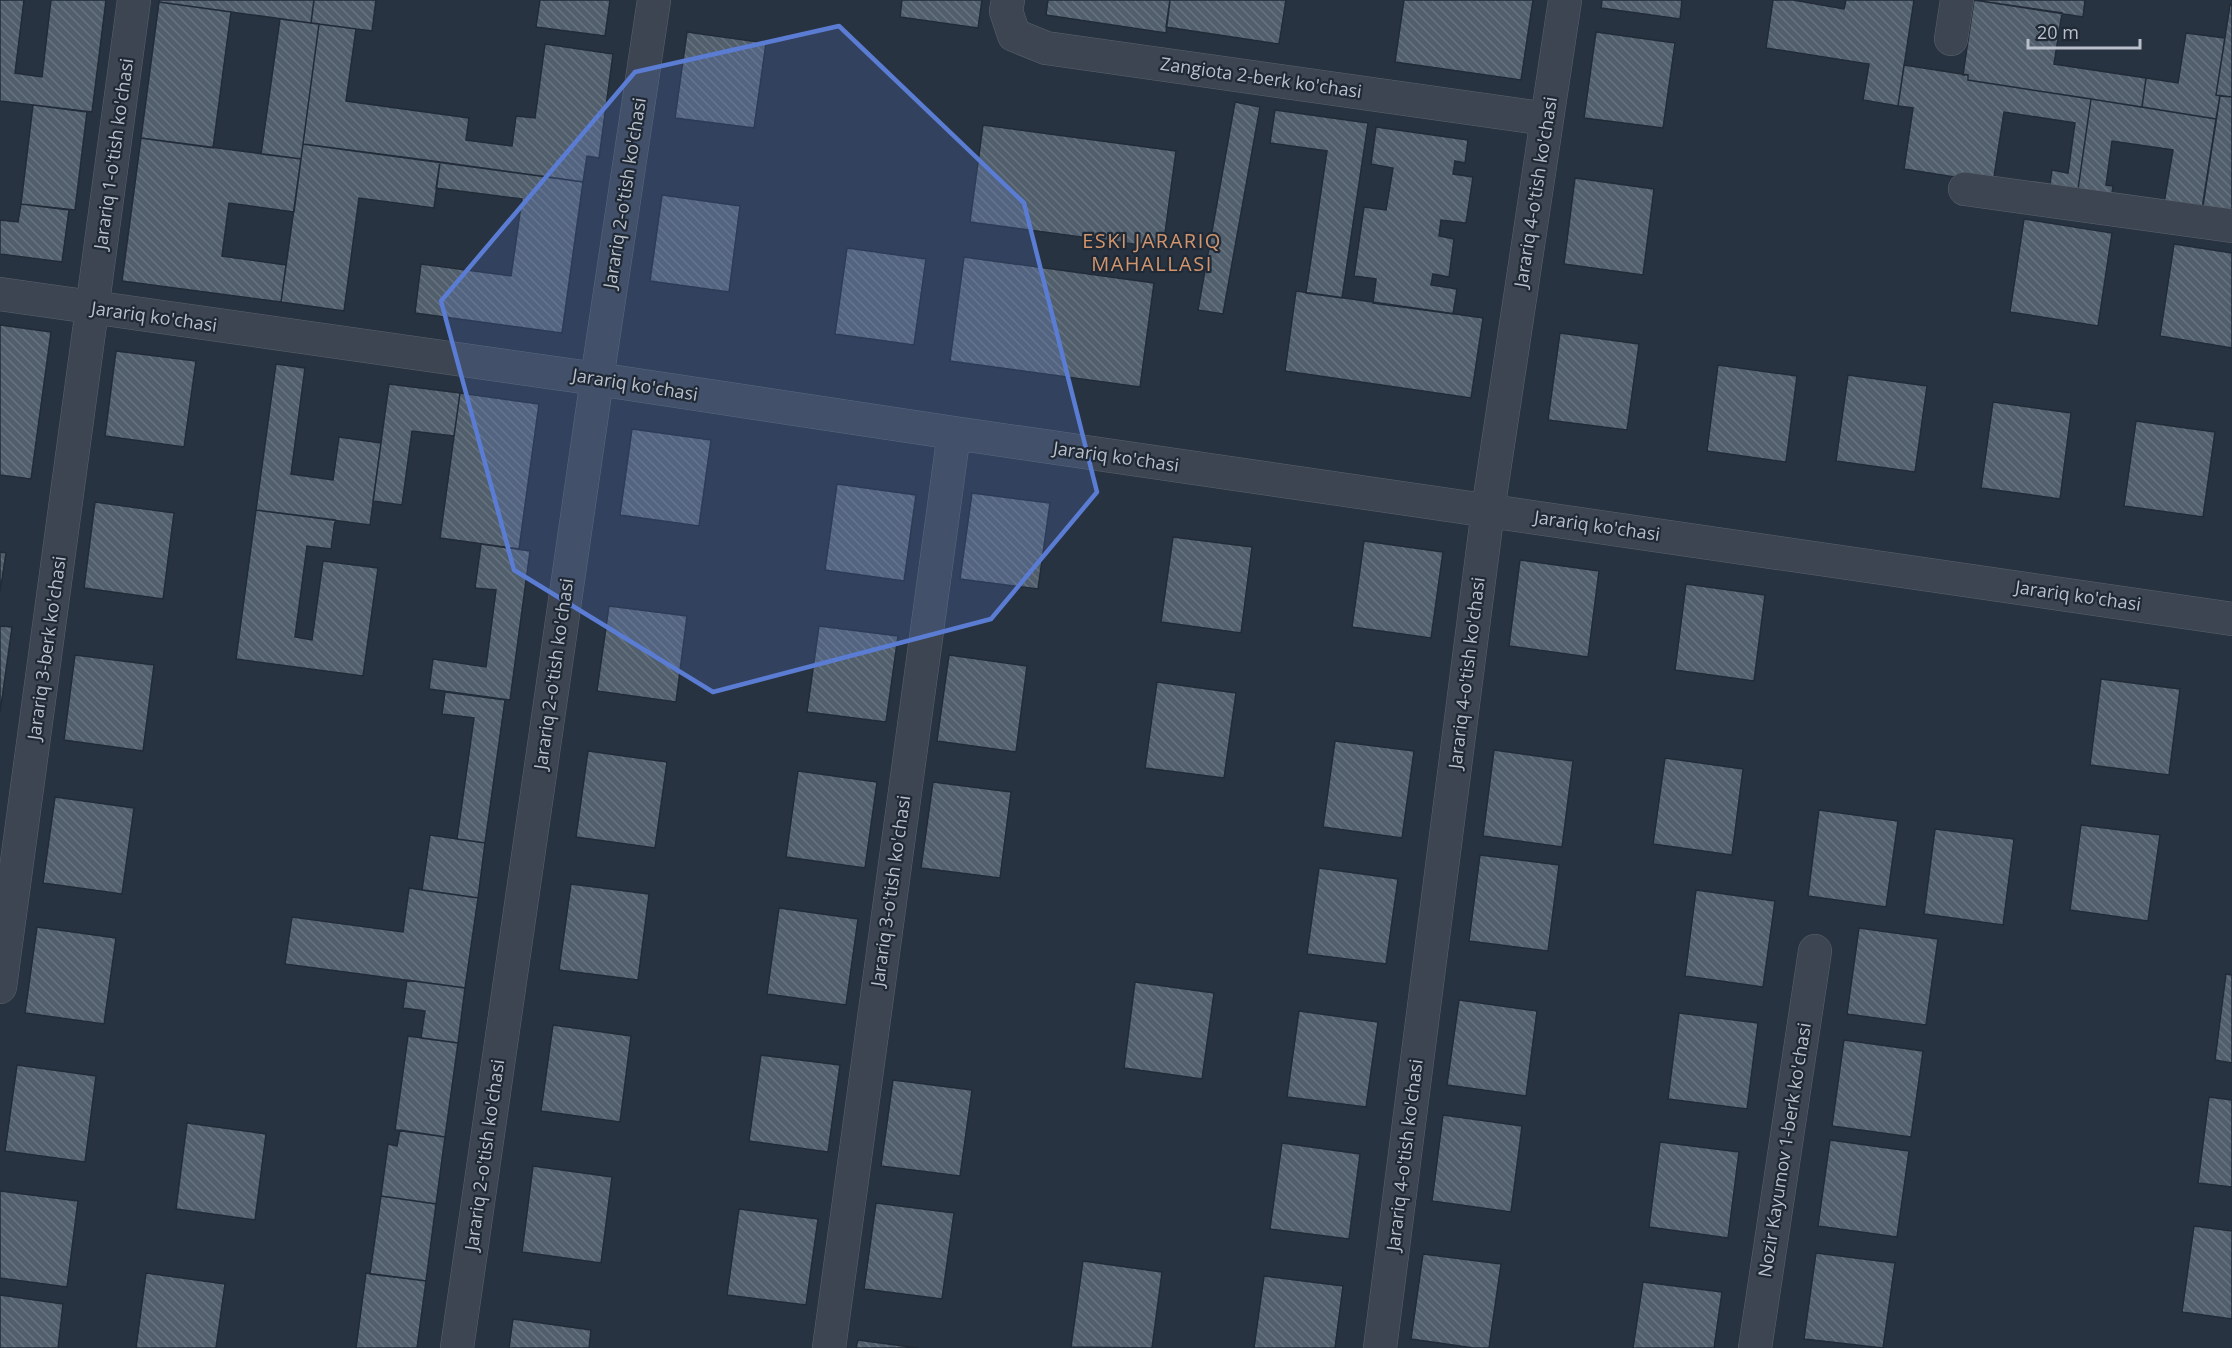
<svg xmlns="http://www.w3.org/2000/svg" width="2232" height="1348" viewBox="0 0 2232 1348" font-family="'Open Sans',sans-serif">
  <style>
    .building { fill: url(#building-back-hatch); stroke: #222c38; stroke-width: 1.5 }
    .lines { fill: none; stroke-linecap: round; stroke-linejoin: round }
    .minor-casing { stroke: #5a636e; stroke-width: 34 }
    .minor { stroke: #3c4551; stroke-width: 33 }
    .marked { fill: #5b7cd3; fill-opacity: 0.2; stroke: #5b7cd3; stroke-width: 4.5; stroke-linejoin: round }
    .labels { text-anchor: middle; stroke-width: 4.5; stroke-linejoin: round; paint-order: stroke }
    .street-label { font-size: 18px; fill: #b9c0cb; stroke: #202a36 }
    .neighbourhood-label { font-size: 20px; letter-spacing: 1.5px; fill: #d2956d; stroke: #202a36 }
  </style>
  <defs>
    <pattern id="building-back-hatch" width="6" height="6" patternUnits="userSpaceOnUse" patternTransform="scale(1.5)"><rect width="6" height="6" fill="#515e6c"/><path d="M-1 5l2 2M0 0l6 6M5-1l2 2" fill="none" stroke="#687380"/></pattern>
  </defs>
  <rect width="100%" height="100%" fill="#283341"/>
  <!-- building -->
  <path class="building" d="M0 0H24L15 73 42 77 51 0H106L92 112 0 101Z
    M160 0H314L311 23 159 2Z
    M314 0H376L372 31 311 23Z
    M540 0H610L605 36 536 27Z
    M902 0H982L978 28 900 17Z
    M1048 0H1170L1166 33 1046 15Z
    M1170 0H1286L1279 44 1166 27Z
    M1404 0H1533L1521 80 1395 62Z
    M1602 0H1682L1680 19 1601 8Z
    M1773 0H1793L1844 9 1846 0H1914L1898 106 1863 100 1869 64 1766 48Z
    M1974 0 2062 13 2054 64 2146 78 2142 107 1968 80V75H1963Z
    M1974 0H2085L2083 17Z
    M159 2 231 12 213 148 141 138Z
    M2230 5H2232V97L2216 95Z
    M280 19 319 24 301 159 261 154Z
    M319 24 356 29 346 101 469 118 466 140 512 146 516 116 535 118 545 44 613 54 599 158 587 156 583 182 303 144Z
    M687 32 766 43 754 128 675 118Z
    M1596 32 1675 43 1663 128 1584 118Z
    M2186 33 2225 38 2216 95 2220 96 2216 119 2142 107 2146 78 2178 83Z
    M1904 65 1968 75V80L2091 99 2077 196 2049 191 2052 170 2068 173 2075 123 2004 112 1993 183 1904 169 1913 108 1898 106Z
    M2220 96 2232 97V217L2202 212Z
    M2091 99 2216 119 2201 215 2163 209 2173 150 2112 141 2106 185 2113 186 2111 201 2077 196Z
    M1235 102 1260 107 1223 314 1198 310Z
    M33 105 87 112 75 210 21 204Z
    M1275 110 1368 123 1342 298 1306 293 1327 151 1270 143Z
    M983 125 1176 151 1163 248 970 222Z
    M1376 127 1468 140 1465 163 1455 161 1453 174 1473 177 1466 223 1441 220 1439 236 1454 239 1449 277 1433 274 1431 285 1457 289 1453 314 1373 303 1376 279 1354 276 1364 207 1386 210 1393 168 1371 164Z
    M141 138 301 159 294 212 229 203 222 256 286 265 281 302 122 281Z
    M303 144 440 162 434 208 359 198 344 311 281 302Z
    M440 162 583 182 562 333 415 313 421 264 511 276 522 199 436 188Z
    M1575 178 1654 189 1643 275 1564 264Z
    M662 195 740 206 729 292 650 281Z
    M21 204 69 210 62 262 0 254V220L18 222Z
    M2024 219 2112 233 2098 326 2010 312Z
    M2174 244 2232 253V348L2160 336Z
    M847 248 926 259 914 345 835 334Z
    M964 257 1154 283 1140 387 950 361Z
    M1296 291 1483 318 1471 398 1285 371Z
    M0 325 51 332 31 479 0 475Z
    M1560 333 1639 344 1627 430 1548 420Z
    M116 351 196 361 184 447 105 436Z
    M276 364 305 368 291 474 333 480 339 437 381 443 370 525 256 510Z
    M1718 365 1797 376 1786 462 1707 451Z
    M1848 375 1927 386 1915 472 1836 461Z
    M389 384 460 393 454 436 412 431 402 505 373 501Z
    M460 393 539 404 519 549 440 538Z
    M1993 402 2071 413 2060 499 1981 488Z
    M2136 421 2215 432 2203 517 2124 506Z
    M632 429 711 440 699 526 620 515Z
    M837 484 916 495 904 581 825 570Z
    M972 493 1050 503 1038 589 960 579Z
    M95 502 174 513 163 599 84 588Z
    M256 510 335 520 331 549 307 546 295 637 312 640 323 561 378 568 363 676 236 659Z
    M1173 537 1252 547 1241 633 1161 622Z
    M1364 541 1443 552 1431 638 1352 627Z
    M481 544 530 551 510 700 429 689 433 659 486 667 496 590 475 588Z
    M0 552 6 553 0 592Z
    M1520 560 1599 571 1588 657 1509 646Z
    M1686 584 1765 595 1754 681 1675 670Z
    M609 606 687 616 676 702 597 691Z
    M0 626 12 627 0 713Z
    M819 626 898 636 886 722 807 712Z
    M75 655 154 665 143 751 64 740Z
    M949 655 1027 666 1016 752 937 741Z
    M2101 679 2180 689 2169 775 2090 765Z
    M1157 682 1236 693 1224 778 1145 768Z
    M445 692 505 700 485 843 457 839 474 718 442 714Z
    M1335 741 1414 751 1402 838 1323 827Z
    M1494 750 1573 761 1562 847 1483 836Z
    M588 751 667 762 655 848 576 837Z
    M1665 758 1743 769 1732 855 1653 844Z
    M798 771 877 782 865 868 786 857Z
    M933 782 1011 792 1000 878 921 868Z
    M55 797 134 808 122 894 43 883Z
    M1819 810 1898 821 1886 907 1808 896Z
    M2081 825 2160 835 2148 921 2070 910Z
    M1935 829 2014 839 2003 925 1924 914Z
    M430 835 485 843 478 898 422 890Z
    M1480 855 1559 865 1548 951 1469 941Z
    M1319 868 1398 879 1386 964 1307 954Z
    M571 884 649 894 638 980 559 970Z
    M409 888 478 898 465 988 285 964 292 917 403 932Z
    M1696 890 1775 901 1763 987 1685 976Z
    M779 908 858 919 846 1005 767 994Z
    M37 927 116 938 104 1024 25 1013Z
    M1859 928 1938 939 1926 1025 1847 1014Z
    M2226 974 2232 975V1063L2215 1060Z
    M407 980 465 988 458 1043 421 1038 425 1011 403 1008Z
    M1135 982 1214 993 1202 1079 1124 1068Z
    M1459 1000 1537 1011 1526 1096 1447 1085Z
    M1299 1011 1378 1022 1366 1107 1287 1097Z
    M1679 1013 1758 1023 1747 1109 1668 1099Z
    M553 1025 631 1036 620 1122 541 1111Z
    M408 1036 458 1043 445 1137 395 1130Z
    M1844 1040 1923 1051 1911 1137 1832 1126Z
    M761 1055 840 1065 828 1152 749 1141Z
    M17 1065 96 1076 85 1162 5 1151Z
    M893 1080 972 1090 960 1176 881 1166Z
    M2209 1097 2232 1100V1187L2198 1183Z
    M1443 1115 1522 1126 1511 1212 1432 1201Z
    M187 1123 266 1134 255 1220 176 1209Z
    M400 1130 445 1137 436 1204 381 1196 388 1144 397 1146Z
    M1830 1140 1909 1151 1897 1237 1818 1226Z
    M1660 1142 1739 1152 1728 1238 1649 1227Z
    M1282 1143 1360 1154 1349 1239 1270 1229Z
    M533 1166 612 1177 601 1263 522 1252Z
    M0 1191 78 1201 67 1287 0 1278Z
    M381 1196 436 1204 426 1281 370 1274Z
    M876 1203 954 1213 942 1299 864 1289Z
    M739 1209 818 1219 806 1305 727 1295Z
    M2194 1226 2232 1231V1319L2182 1312Z
    M1816 1253 1895 1263 1883 1348 1804 1339Z
    M1423 1254 1501 1264 1489 1348H1474L1411 1339Z
    M1083 1261 1162 1272 1152 1348 1071 1347Z
    M146 1273 225 1284 216 1348H136Z
    M366 1273 426 1281 417 1348H356Z
    M1264 1276 1343 1286 1335 1348H1254Z
    M1643 1282 1722 1292 1714 1348H1633Z
    M0 1295 63 1304 58 1348H0Z
    M513 1319 591 1330 589 1348H509Z
    M858 1340 918 1348H856Z"/>
  <g class="lines">
    <defs>
      <path id="minor" d="M1008 0 1006 11 1014 35 1046 48 1547 119
        M1951 39 1957 0
        M1965 189 2232 226
        M0 294 597 379 954 433 2232 619
        M0 987 134 0
        M457 1348 597 379 654 0
        M829 1348 954 433
        M1380 1348 1488 510 1565 0
        M1755 1348 1815 951"/>
    </defs>
    <!-- minor casing -->
    <use href="#minor" class="minor-casing"/>
    <!-- minor -->
    <use href="#minor" class="minor"/>
  </g>
  <!-- marked area -->
  <path class="marked" d="M839 26 1024 203 1097 492 991 619 713 692 514 570 441 301 635 72Z"/>
  <g class="labels">
    <!-- street labels -->
    <g class="street-label">
      <text transform="translate(1261 78) rotate(8)" y="6">Zangiota 2-berk ko'chasi</text>
      <text transform="translate(114 154) rotate(-82)" y="6">Jarariq 1-o'tish ko'chasi</text>
      <text transform="translate(1536 192) rotate(-81)" y="6">Jarariq 4-o'tish ko'chasi</text>
      <text transform="translate(625 193) rotate(-81)" y="6">Jarariq 2-o'tish ko'chasi</text>
      <text transform="translate(154 317) rotate(8)" y="6">Jarariq ko'chasi</text>
      <text transform="translate(635 385) rotate(9)" y="6">Jarariq ko'chasi</text>
      <text transform="translate(1116 457) rotate(8)" y="6">Jarariq ko'chasi</text>
      <text transform="translate(1597 526) rotate(8)" y="6">Jarariq ko'chasi</text>
      <text transform="translate(2078 596) rotate(8)" y="6">Jarariq ko'chasi</text>
      <text transform="translate(47 648) rotate(-82)" y="6">Jarariq 3-berk ko'chasi</text>
      <text transform="translate(1467 673) rotate(-83)" y="6">Jarariq 4-o'tish ko'chasi</text>
      <text transform="translate(554 674) rotate(-82)" y="6">Jarariq 2-o'tish ko'chasi</text>
      <text transform="translate(891 891) rotate(-82)" y="6">Jarariq 3-o'tish ko'chasi</text>
      <text transform="translate(1785 1150) rotate(-81)" y="6">Nozir Kayumov 1-berk ko'chasi</text>
      <text transform="translate(485 1155) rotate(-82)" y="6">Jarariq 2-o'tish ko'chasi</text>
      <text transform="translate(1405 1155) rotate(-83)" y="6">Jarariq 4-o'tish ko'chasi</text>
    </g>
    <!-- neighbourhood labels -->
    <g class="neighbourhood-label">
      <text x="1152" y="248">ESKI JARARIQ<tspan x="1152" dy="23">MAHALLASI</tspan></text>
    </g>
  </g>
  <!-- scale -->
  <path d="M2028 39v9h112v-9" fill="none" stroke="#b9c0cb" stroke-width="3"/>
  <text x="2037" y="39" font-size="18" fill="#b9c0cb" stroke="#202a36" stroke-width="4.5" paint-order="stroke">20 m</text>
</svg>
